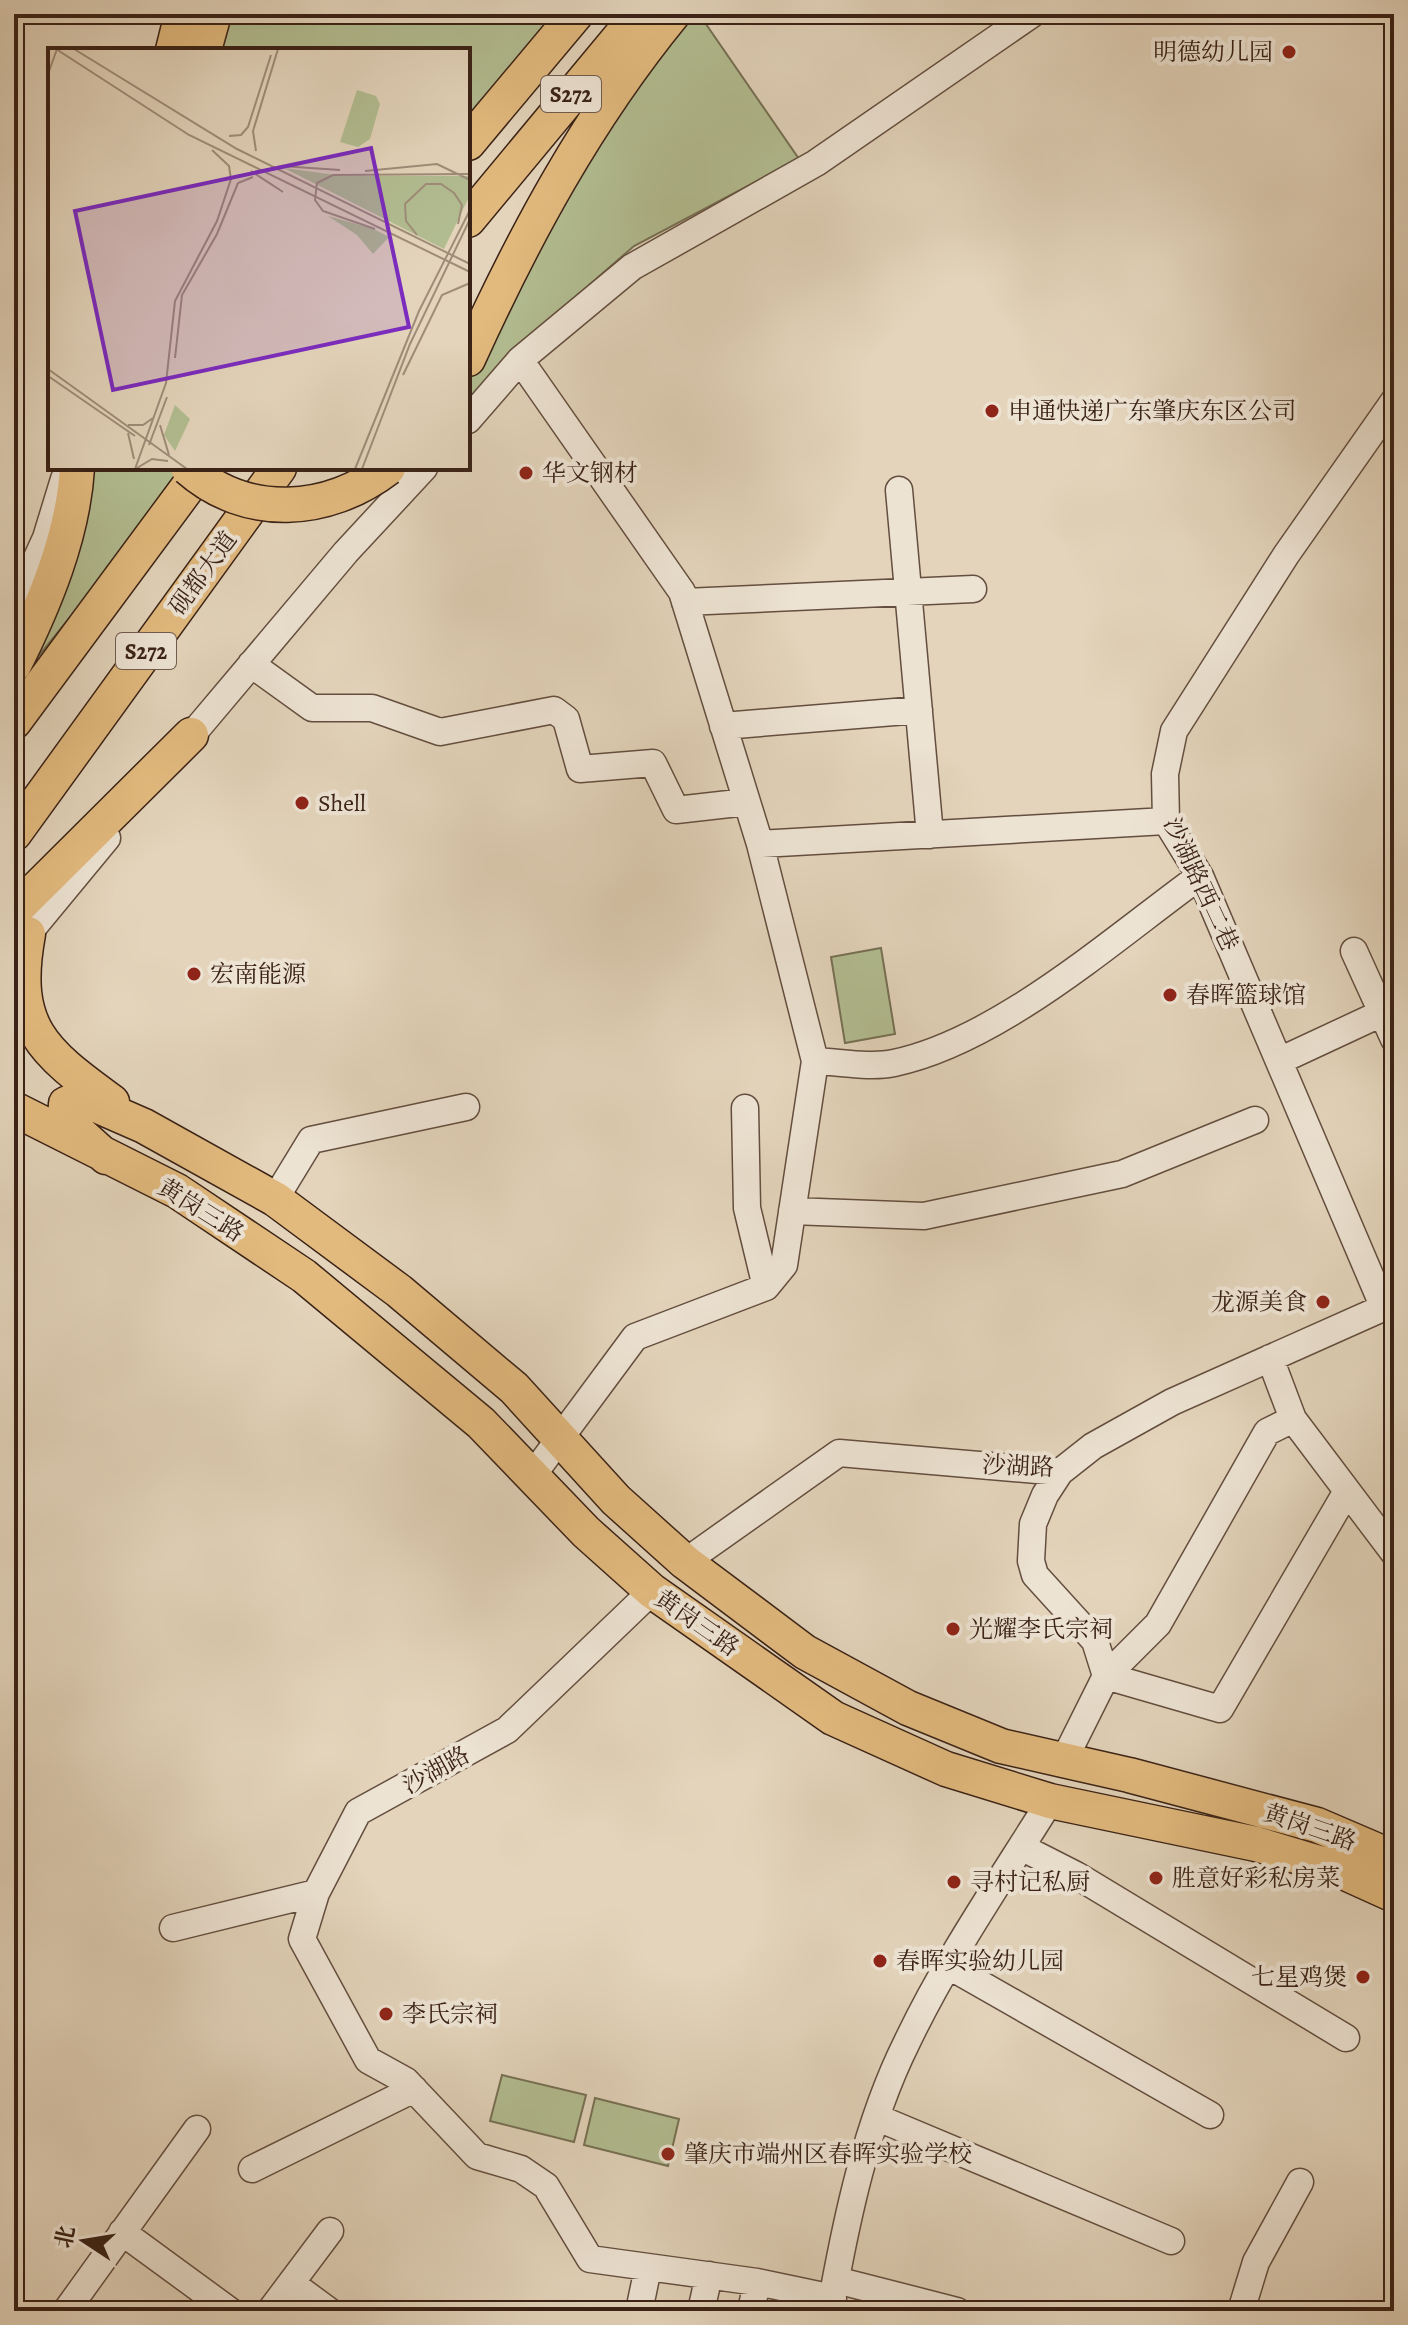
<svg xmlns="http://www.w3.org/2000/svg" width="1408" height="2325" viewBox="0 0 1408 2325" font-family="Alegreya,'Noto Serif SC',serif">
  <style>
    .green { fill: #b2bd91; stroke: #767054; stroke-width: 2 }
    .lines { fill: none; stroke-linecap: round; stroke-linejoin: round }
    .minor-casing { stroke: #644e3f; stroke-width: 29 }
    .major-casing { stroke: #3a2216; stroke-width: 37 }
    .minor { stroke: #ede3d3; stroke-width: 26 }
    .major { stroke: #e2ba7e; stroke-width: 34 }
    .major-bridge-casing { stroke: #3a2216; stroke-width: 37; stroke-linecap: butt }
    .major-bridge { stroke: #e2ba7e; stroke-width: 34 }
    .poi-dot { fill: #8f2418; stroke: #ede3d3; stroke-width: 3 }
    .labels { text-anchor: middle; stroke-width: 8; stroke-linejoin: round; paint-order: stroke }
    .shield { fill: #ede3d3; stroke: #705c4f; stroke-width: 2 }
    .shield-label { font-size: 22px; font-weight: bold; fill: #3a2216 }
    .poi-label { font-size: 24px; fill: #3a2216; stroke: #ede3d3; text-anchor: start }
    .street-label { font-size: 24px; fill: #3a2216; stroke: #ede3d3 }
    .inset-road { fill: none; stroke: #9f8d79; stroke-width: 2 }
    .view { fill: #7b2cbf; fill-opacity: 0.15; stroke: #7b2cbf; stroke-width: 4 }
    .inset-edge { fill: none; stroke: #3a2216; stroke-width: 4 }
  </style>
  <rect width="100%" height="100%" fill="#e3d4bb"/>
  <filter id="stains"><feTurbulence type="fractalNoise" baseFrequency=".0025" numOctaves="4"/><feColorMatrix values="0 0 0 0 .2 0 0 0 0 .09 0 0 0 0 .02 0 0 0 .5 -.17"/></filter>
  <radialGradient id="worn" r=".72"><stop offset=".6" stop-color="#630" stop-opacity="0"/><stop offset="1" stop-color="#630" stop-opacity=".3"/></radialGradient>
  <!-- green -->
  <path class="green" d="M228 14H563L468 130V50H219Z
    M691 14H699L799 159 634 246 534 333 468 404V381L615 112Z
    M89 468H192L14 686 68 563Z
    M881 948 895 1034 845 1043 831 957Z
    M502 2075 586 2095 574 2142 490 2121Z
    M595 2098 679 2119 668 2166 584 2145Z"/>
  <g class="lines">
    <defs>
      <path id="minor" d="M520 360 682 592 760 844 815 1061 784 1265 766 1287 635 1337 532 1476
        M468 420 520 360 632 267 816 163 1032 14
        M899 490 930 835
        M685 602 973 589
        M14 608 46 538 64 479
        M251 664 312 708H372L440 732 554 710 566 719 580 769 653 763 676 810 747 802
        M723 726 919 710
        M180 749 346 552 424 468
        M760 844 1166 821
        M17 947 107 838
        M1354 951 1394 1039
        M815 1061C840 1062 870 1068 894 1063 999 1041 1113 939 1200 876
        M1279 1061 1382 1013
        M745 1108 747 1208 766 1287
        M275 1199 311 1140 466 1107
        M792 1211 924 1216 1122 1174 1255 1120
        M1384 1308 1200 876 1166 821 1165 774 1174 731 1286 555 1394 401
        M1270 1358 1293 1419 1394 1553
        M1293 1419 1267 1432 1158 1624 1106 1676 1220 1709 1347 1491
        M685 1562 839 1453 1060 1472
        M652 1591 507 1730 358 1812 316 1893 302 1939 368 2060 406 2081 477 2156 521 2169 546 2186 590 2259 757 2282 833 2298
        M1063 1762 1106 1676 1095 1641 1035 1575 1031 1561 1033 1524 1045 1495 1060 1472 1093 1446 1172 1402 1394 1303
        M1021 1847 1076 1875 1346 2038
        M173 1928 316 1893
        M949 1966 1210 2115
        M878 2118 1171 2241
        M252 2169 414 2089
        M122 2232 230 2311
        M836 2280 957 2311
        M291 2283 329 2311
        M66 2311 197 2129
        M270 2311 330 2231
        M639 2311 648 2268
        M701 2311 709 2275
        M751 2311 757 2282
        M830 2311C846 2221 866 2124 907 2042 947 1958 1001 1880 1050 1801
        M1241 2311 1256 2262 1300 2182"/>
      <path id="major" d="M173 50 182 14
        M204 50 214 14
        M468 143 576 14
        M468 220 639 14
        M468 359C524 236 587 119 673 14
        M14 665C44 605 73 536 77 468
        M14 722 202 468
        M14 834 279 468
        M14 911 191 735
        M28 934C11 1027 42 1051 112 1102
        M14 1109 177 1191 304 1276 481 1423 586 1532 652 1591 833 1718 946 1769 1050 1801 1256 1844 1332 1867 1394 1895
        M106 1157 65 1120 66 1104 80 1098 144 1126 275 1199 399 1291 514 1388 616 1500 685 1562 805 1652 908 1708 1001 1746 1129 1775 1317 1825 1394 1858"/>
    </defs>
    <!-- minor casing -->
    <use href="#minor" class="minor-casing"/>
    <!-- major casing -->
    <use href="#major" class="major-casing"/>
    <!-- minor -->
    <use href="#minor" class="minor"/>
    <!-- major -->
    <use href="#major" class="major"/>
    <defs>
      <path id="major-bridge" d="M188 468C247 520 328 514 388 468"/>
    </defs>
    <!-- major-bridge casing -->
    <use href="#major-bridge" class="major-bridge-casing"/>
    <!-- major-bridge -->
    <use href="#major-bridge" class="major-bridge"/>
  </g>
  <!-- markers -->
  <g class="poi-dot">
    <circle cx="1289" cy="52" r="8"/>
    <circle cx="992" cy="411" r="8"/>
    <circle cx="526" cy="473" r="8"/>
    <circle cx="302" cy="803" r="8"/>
    <circle cx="194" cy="974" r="8"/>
    <circle cx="1170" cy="995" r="8"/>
    <circle cx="1323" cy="1302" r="8"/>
    <circle cx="953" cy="1629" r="8"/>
    <circle cx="1156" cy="1878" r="8"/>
    <circle cx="954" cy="1882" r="8"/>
    <circle cx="880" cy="1961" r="8"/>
    <circle cx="1363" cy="1977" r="8"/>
    <circle cx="386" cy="2014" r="8"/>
    <circle cx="668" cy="2154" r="8"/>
  </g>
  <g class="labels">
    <!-- shield labels -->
    <g class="shield">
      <rect x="541" y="76" width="60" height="36" rx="6"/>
      <rect x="116" y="633" width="60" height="36" rx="6"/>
    </g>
    <g class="shield-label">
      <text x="571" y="102">S272</text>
      <text x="146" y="659">S272</text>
    </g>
    <!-- poi labels -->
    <g class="poi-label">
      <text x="1273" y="60" text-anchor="end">明德幼儿园</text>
      <text x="1008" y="419">申通快递广东肇庆东区公司</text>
      <text x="542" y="481">华文钢材</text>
      <text x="318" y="811">Shell</text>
      <text x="210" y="982">宏南能源</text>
      <text x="1186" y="1003">春晖篮球馆</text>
      <text x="1307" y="1310" text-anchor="end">龙源美食</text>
      <text x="969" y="1637">光耀李氏宗祠</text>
      <text x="1172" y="1886">胜意好彩私房菜</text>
      <text x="970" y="1890">寻村记私厨</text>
      <text x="896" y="1969">春晖实验幼儿园</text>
      <text x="1347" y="1985" text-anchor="end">七星鸡煲</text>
      <text x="402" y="2022">李氏宗祠</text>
      <text x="684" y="2162">肇庆市端州区春晖实验学校</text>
    </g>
    <!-- street labels -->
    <g class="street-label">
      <text transform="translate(203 573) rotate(-54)" y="8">砚都大道</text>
      <text transform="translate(1201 884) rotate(65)" y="8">沙湖路西二巷</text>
      <text transform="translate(201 1210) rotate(32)" y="8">黄岗三路</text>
      <text transform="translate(1018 1466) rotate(2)" y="8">沙湖路</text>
      <text transform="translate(697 1623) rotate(35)" y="8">黄岗三路</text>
      <text transform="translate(436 1770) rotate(-29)" y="8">沙湖路</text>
      <text transform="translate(1310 1827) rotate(19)" y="8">黄岗三路</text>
    </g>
  </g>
  <!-- overview -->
  <g transform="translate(48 48)">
    <rect width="422" height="422" fill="#e3d4bb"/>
    <path d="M309 42 328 48 332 56 322 91 310 99 292 94ZM236 120 295 128H422V147L396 201ZM280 168 326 181 341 189 325 206 309 187ZM127 357 142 371 127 403 116 387Z" fill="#b2bd91"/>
    <path class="inset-road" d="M8 1 141 87 422 224M26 1 189 101 422 216M0 26 9 1M181 88 193 87 200 79 223 7M208 103 205 83 230 1M233 118 292 122M203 123 235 144M317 123 389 116 422 132M327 181 275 163 267 152 269 135 285 127 422 126M369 187 358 173 357 156 378 136H393L406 145 414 157 410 176M127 310 134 247 169 186 190 135 205 129M0 321 139 421M355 327 394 247 422 235M0 328 87 388M80 377H95L105 370M112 377 121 407M80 385 86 411M101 397 119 349M89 420 104 411 120 413M87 421 118 335 127 253 169 173 183 131 181 118 164 102M307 421 371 263 422 162M314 421 362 296 422 171"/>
    <path class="view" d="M323 100 361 279 65 342 27 163Z"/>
    <rect width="422" height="422" class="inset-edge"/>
  </g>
  <!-- margin -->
  <rect width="1408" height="2325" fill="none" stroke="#e3d4bb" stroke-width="48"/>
  <rect x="16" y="16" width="1376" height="2293" fill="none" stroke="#3a2216" stroke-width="4"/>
  <rect x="24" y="24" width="1360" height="2277" fill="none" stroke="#3a2216" stroke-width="2"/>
  <!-- north arrow -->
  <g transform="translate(84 2241) rotate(282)" stroke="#ede3d3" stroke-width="6" paint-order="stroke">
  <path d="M0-6L14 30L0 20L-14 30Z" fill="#3a2216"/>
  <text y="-12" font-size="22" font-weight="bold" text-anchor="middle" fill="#3a2216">北</text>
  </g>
  <rect width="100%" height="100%" filter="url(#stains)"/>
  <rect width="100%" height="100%" fill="url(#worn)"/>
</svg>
